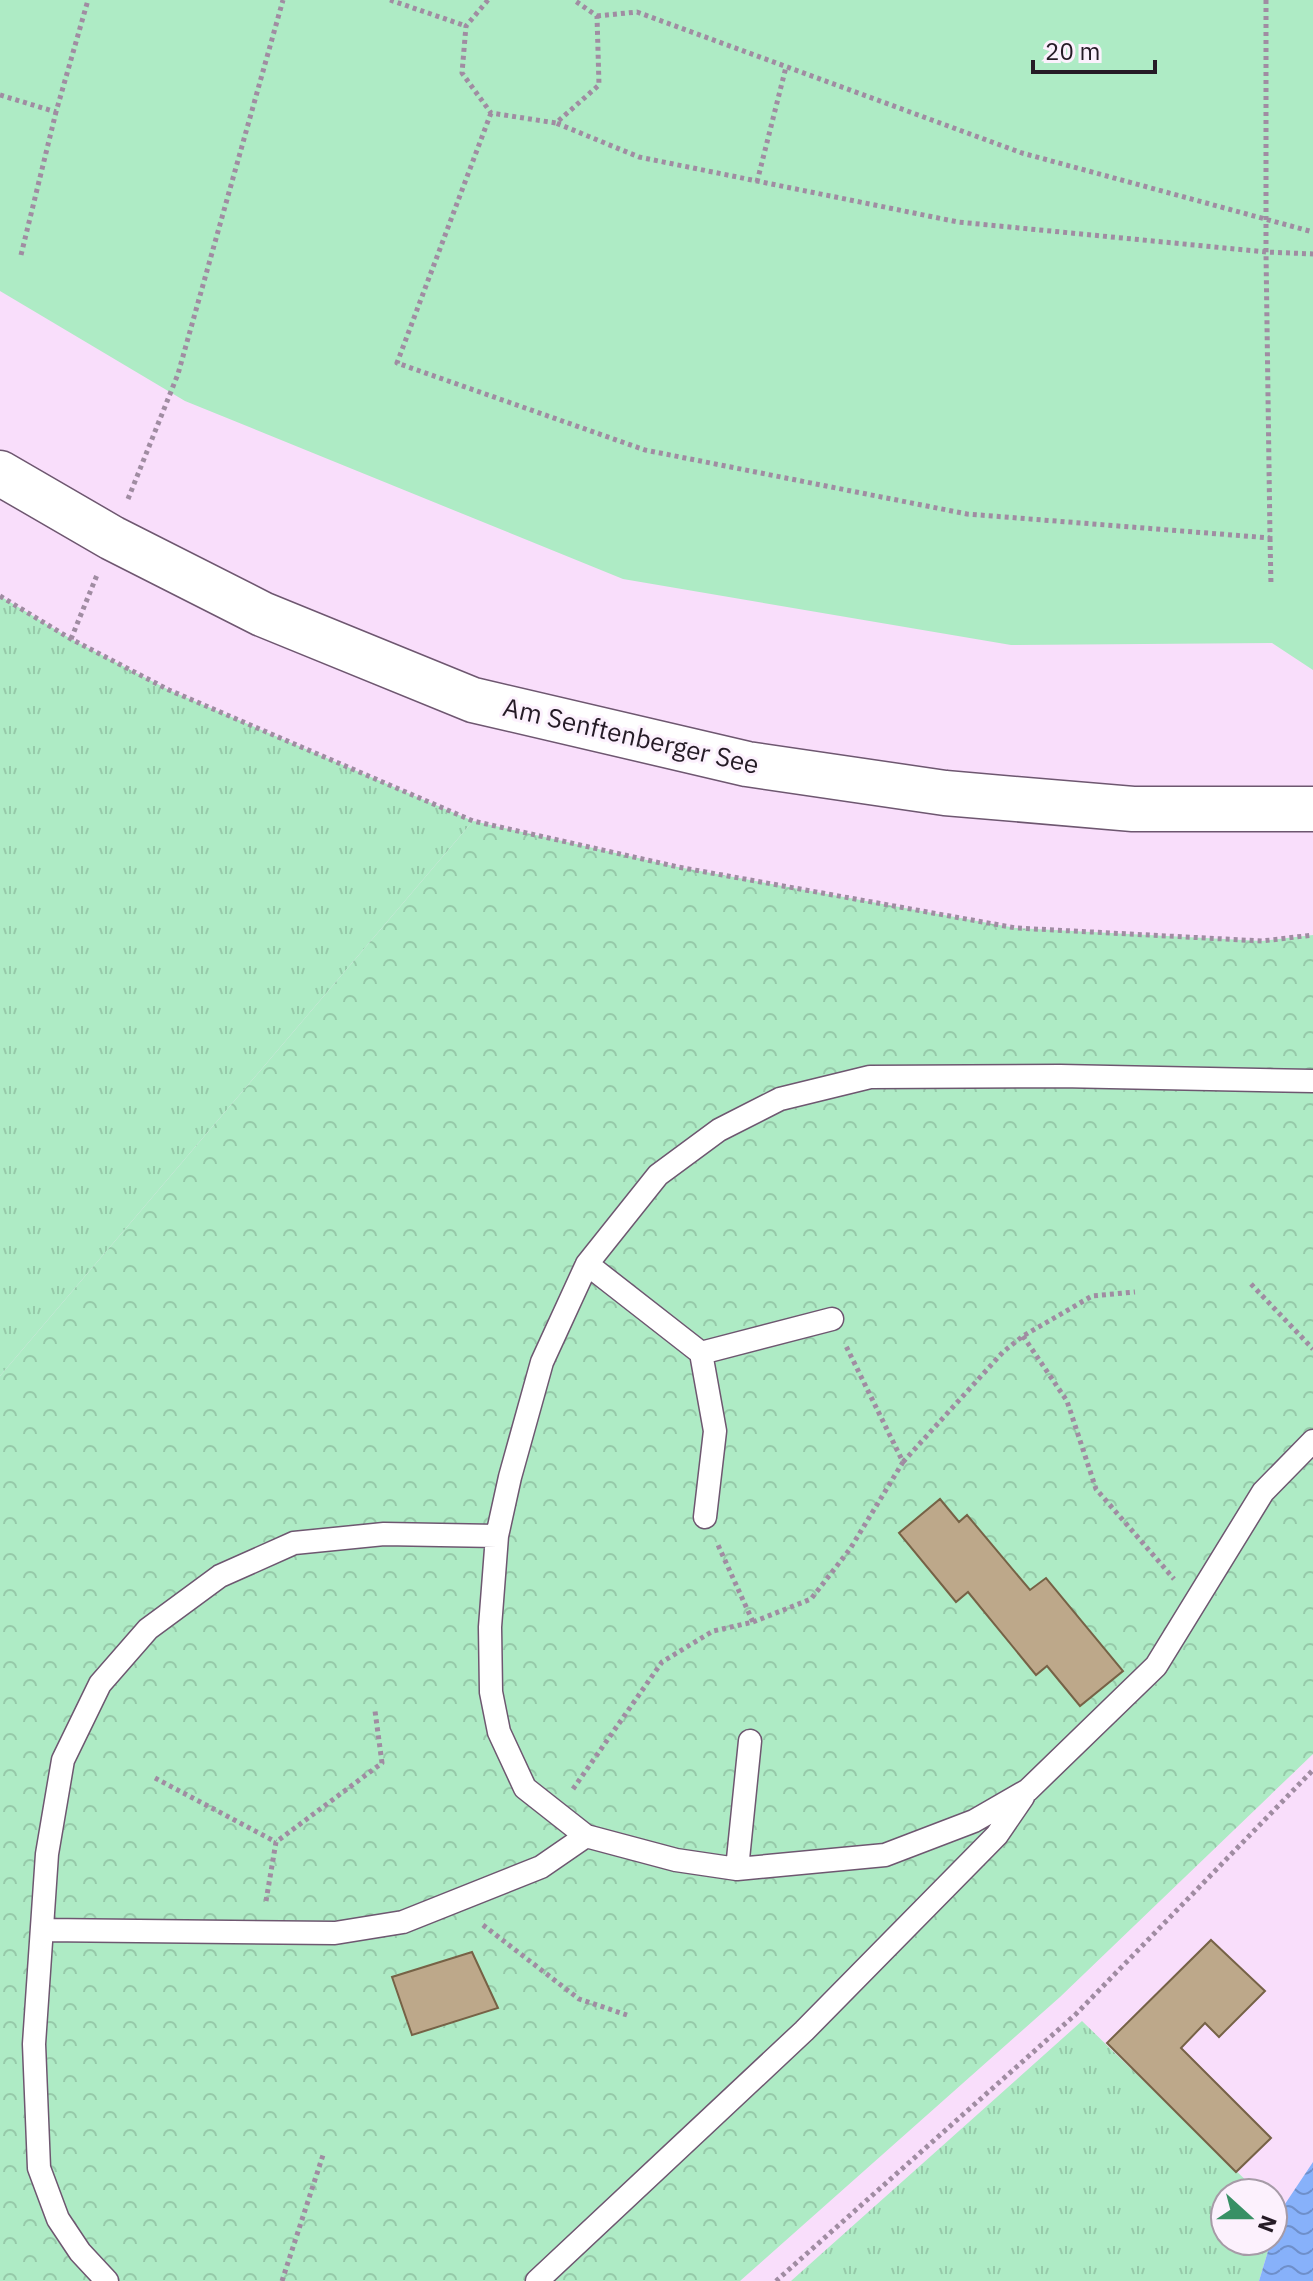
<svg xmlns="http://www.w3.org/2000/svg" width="1313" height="2281" viewBox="0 0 1313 2281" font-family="'IBM Plex Sans',sans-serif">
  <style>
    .grass { fill: url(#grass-tufts) }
    .forest { fill: url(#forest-crowns) }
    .garden { fill: #aeebc5 }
    .water { fill: url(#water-waves) }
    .building { fill: #bda88a; stroke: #766246; stroke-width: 2 }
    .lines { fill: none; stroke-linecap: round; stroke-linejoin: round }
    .service-casing { stroke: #6e5770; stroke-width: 25 }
    .tertiary-casing { stroke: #6e5770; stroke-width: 47 }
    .path { stroke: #a08ca2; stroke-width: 5; stroke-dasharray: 4 4; stroke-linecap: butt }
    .service { stroke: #fff; stroke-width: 22 }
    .tertiary { stroke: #fff; stroke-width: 44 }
    .labels { text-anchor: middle; stroke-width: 6; stroke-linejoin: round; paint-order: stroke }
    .street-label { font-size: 26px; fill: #251b26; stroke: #fcf1fd }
  </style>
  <defs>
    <pattern id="grass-tufts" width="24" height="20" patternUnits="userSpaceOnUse" patternTransform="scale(2)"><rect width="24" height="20" fill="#aeebc5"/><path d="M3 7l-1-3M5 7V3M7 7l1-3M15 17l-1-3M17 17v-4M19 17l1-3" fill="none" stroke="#96c9a9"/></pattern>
    <pattern id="forest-crowns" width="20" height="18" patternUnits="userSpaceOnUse" patternTransform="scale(2)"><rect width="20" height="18" fill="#aeebc5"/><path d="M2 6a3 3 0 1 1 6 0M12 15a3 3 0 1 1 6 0" fill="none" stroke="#96c9a9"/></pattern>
    <pattern id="water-waves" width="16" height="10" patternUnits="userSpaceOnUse" patternTransform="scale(2)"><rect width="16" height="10" fill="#87b1fa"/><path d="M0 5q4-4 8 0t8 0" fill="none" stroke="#6e8fca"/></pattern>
  </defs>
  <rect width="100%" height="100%" fill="#f9defb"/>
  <!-- grass -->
  <path class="grass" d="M0 596 71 639 169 690 473 821 0 1376Z
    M1082 2021 1259 2193H1225V2241H1271L1259 2281H791Z"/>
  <!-- forest -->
  <path class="forest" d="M473 821 678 867 1016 928 1262 941 1313 935V1754L1060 1997 740 2281H0V1376Z"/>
  <!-- garden -->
  <path class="garden" d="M0 0H1313V670L1272 643 1011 645 623 579 185 401 0 291Z"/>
  <!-- water -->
  <path class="water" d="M1313 2162V2281H1259L1271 2241H1273L1279 2213Z"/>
  <!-- building -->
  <path class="building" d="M940 1499 959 1522 967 1515 1030 1590 1046 1578 1123 1671 1080 1706 1047 1666 1036 1675 968 1592 956 1602 899 1533Z
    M1211 1940 1265 1991 1219 2037 1205 2023 1181 2048 1271 2138 1236 2172 1107 2043Z
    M472 1952 498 2008 412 2035 392 1977Z"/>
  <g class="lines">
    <defs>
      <path id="service" d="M1313 1081 1060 1076 870 1077 780 1099 719 1130 658 1175 587 1264 542 1362 510 1477 497 1536 490 1627 491 1692 499 1732 525 1788 586 1836 676 1860 737 1869 885 1855 974 1821 1028 1790 1156 1666 1263 1492 1313 1441
        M587 1264 701 1353 832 1319
        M701 1353 715 1431 705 1517
        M737 1869 750 1741
        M44 1930 335 1933 403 1922 541 1867 586 1836
        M107 2281 80 2252 58 2219 39 2168 34 2044 47 1854 63 1760 100 1684 148 1629 220 1576 294 1543 384 1534 497 1536
        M537 2281 804 2031 997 1835 1023 1797"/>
      <path id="tertiary" d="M0 473 112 538 262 614 473 700 747 764 945 793 1133 809H1313"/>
    </defs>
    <!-- service casing -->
    <use href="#service" class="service-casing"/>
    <!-- tertiary casing -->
    <use href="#tertiary" class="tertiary-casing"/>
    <!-- path -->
    <path class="path" d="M390 0 466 26
      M488 0 466 26 462 73 491 113 556 123 599 85 597 16 574 0
      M1266 0V252L1313 254
      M597 16 637 12 1022 153 1313 232
      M0 95 56 112 88 0
      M491 113 397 363 645 450 967 514 1270 538 1266 252 958 222 639 157 556 123
      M757 182 786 67
      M21 255 56 112
      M128 499 178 374 283 0
      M1270 538 1271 585
      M0 596 71 639 169 690 473 821 678 867 1016 928 1262 941 1313 935
      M71 639 97 575
      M1251 1284 1313 1349
      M1023 1336 1067 1401 1096 1489 1174 1579
      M903 1462 1003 1352 1023 1336 1092 1296 1135 1292
      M753 1622 811 1599 850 1549 903 1462 845 1344
      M155 1778 276 1842
      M573 1789 662 1662 713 1631 753 1622 718 1545
      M266 1901 276 1842 382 1763 375 1711
      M483 1925 579 1999 627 2015
      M282 2281 324 2152
      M776 2281 1076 2014 1313 1770"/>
    <!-- service -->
    <use href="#service" class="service"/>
    <!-- tertiary -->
    <use href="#tertiary" class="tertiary"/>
  </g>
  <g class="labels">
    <!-- street labels -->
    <g class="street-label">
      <text transform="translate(631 736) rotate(13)" y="9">Am Senftenberger See</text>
    </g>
  </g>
  <!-- north arrow -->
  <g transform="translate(1249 2217) rotate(111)"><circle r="38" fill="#fcf1fd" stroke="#a69ba7" stroke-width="2"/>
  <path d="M0-6L14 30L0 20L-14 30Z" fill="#389065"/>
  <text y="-12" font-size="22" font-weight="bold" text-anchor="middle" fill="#251b26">N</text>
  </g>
  <!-- scale -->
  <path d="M1033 60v12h122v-12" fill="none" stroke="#251b26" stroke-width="4"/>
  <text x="1045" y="60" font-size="24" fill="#251b26" stroke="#fcf1fd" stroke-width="6" paint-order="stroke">20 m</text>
</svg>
